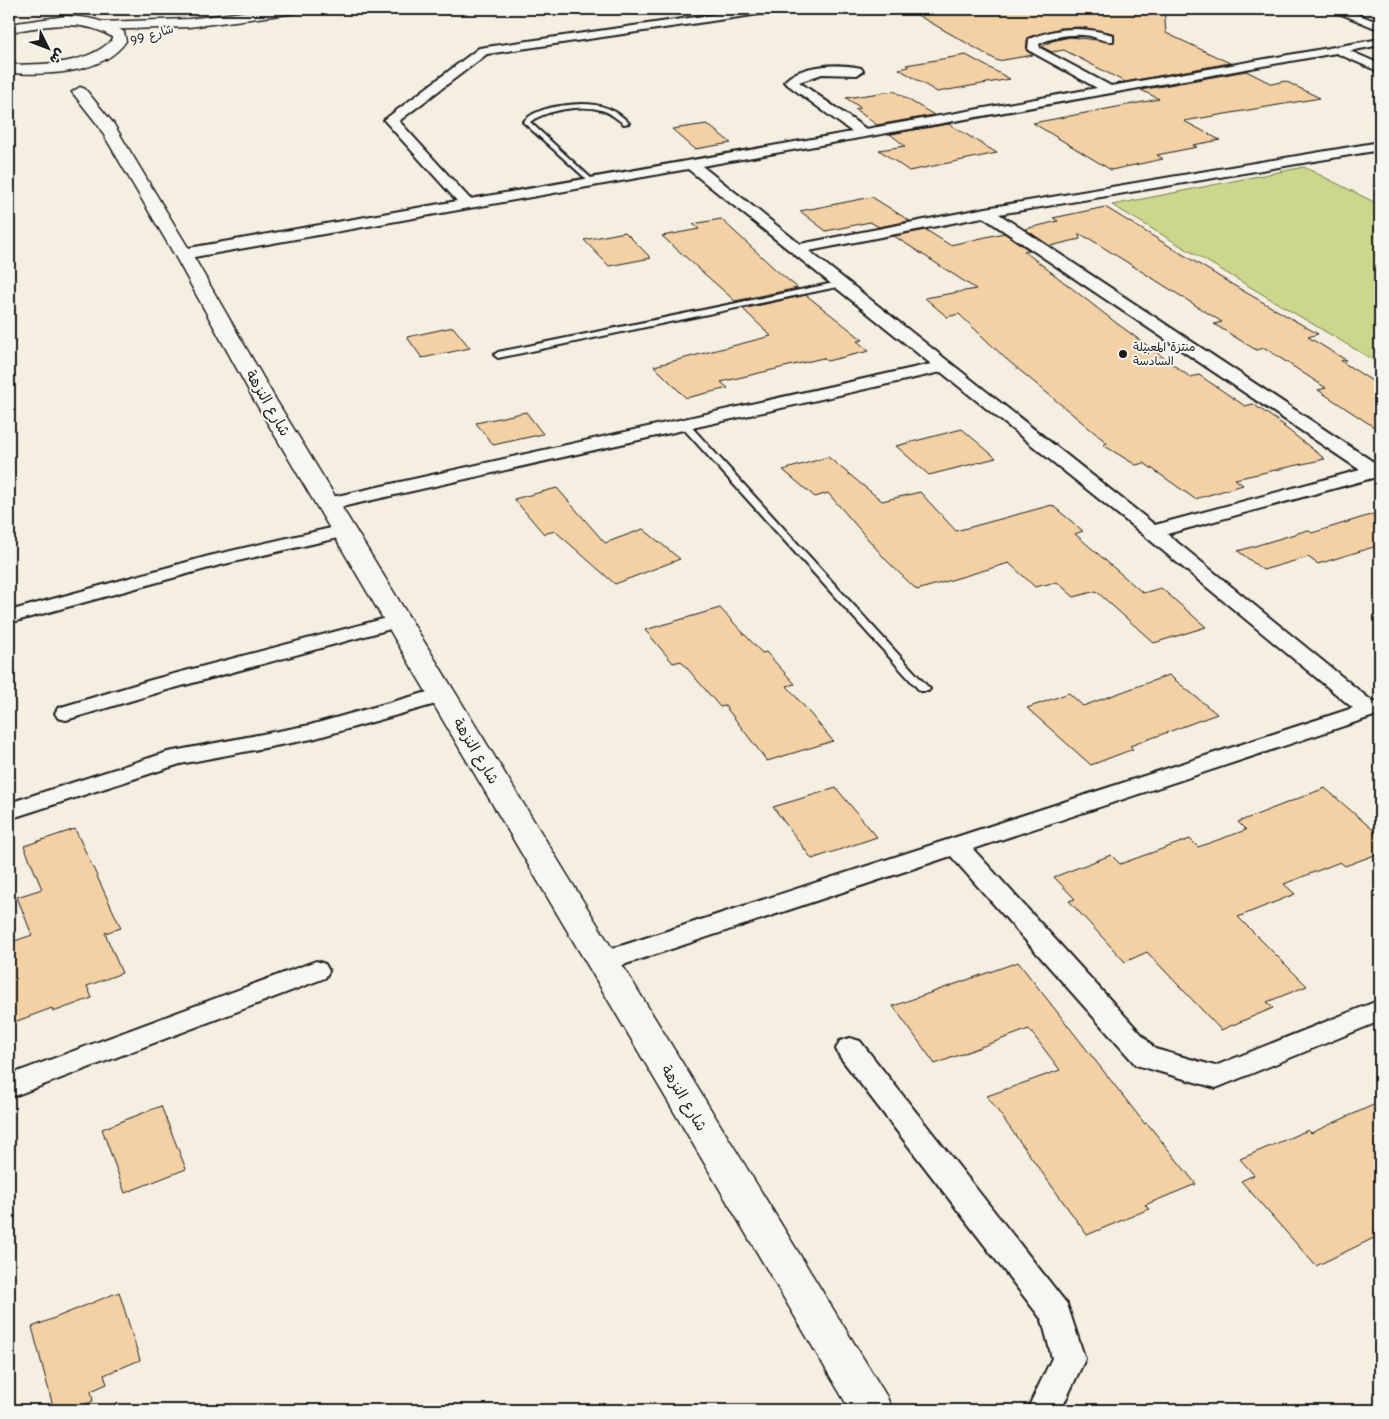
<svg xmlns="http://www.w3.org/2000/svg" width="1389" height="1419" viewBox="0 0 1389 1419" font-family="'Playpen Sans','Playpen Sans Arabic',sans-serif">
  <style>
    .green { fill: #cbd78a; stroke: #747a53 }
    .building { fill: #f3d1a4; stroke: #1c1c1c }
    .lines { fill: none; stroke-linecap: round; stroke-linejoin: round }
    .service-casing { stroke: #1c1c1c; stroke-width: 4 }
    .minor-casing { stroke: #1c1c1c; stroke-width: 4 }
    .tertiary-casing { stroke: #1c1c1c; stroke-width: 3 }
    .secondary-casing { stroke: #1c1c1c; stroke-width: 3 }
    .service { fill: #f6f6f2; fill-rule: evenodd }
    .minor { fill: #f6f6f2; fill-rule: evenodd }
    .tertiary { fill: #f6f6f2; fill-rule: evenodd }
    .secondary { fill: #f6f6f2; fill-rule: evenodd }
    .poi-dot { fill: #1c1c1c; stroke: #f6f6f2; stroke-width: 2 }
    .labels { text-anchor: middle; stroke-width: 4; stroke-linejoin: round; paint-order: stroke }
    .far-street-label { font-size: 12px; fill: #1c1c1c; stroke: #f6f6f2 }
    .far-poi-label { font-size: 12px; fill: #1c1c1c; stroke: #f6f6f2; text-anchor: start }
    .street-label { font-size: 15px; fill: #1c1c1c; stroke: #f6f6f2 }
  </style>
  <rect width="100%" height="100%" fill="#f5efe2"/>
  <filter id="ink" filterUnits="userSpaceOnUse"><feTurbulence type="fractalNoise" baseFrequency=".02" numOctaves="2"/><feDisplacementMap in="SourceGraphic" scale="10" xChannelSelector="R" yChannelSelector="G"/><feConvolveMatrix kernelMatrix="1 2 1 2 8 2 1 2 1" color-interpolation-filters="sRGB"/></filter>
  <g filter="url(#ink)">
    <!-- green -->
    <path class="green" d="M1304 167 1380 205V364L1112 205Z"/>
    <!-- building -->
    <path class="building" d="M907 9H1164L1166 33 1230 63 1125 82 1064 50 1052 52 1042 47 1052 41 1070 37 1114 42 1113 33 1081 27 1060 28 1028 37 1026 50 1033 55 998 61Z
      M966 55 1010 79 937 92 899 69 909 67 906 65Z
      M1246 71 1272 84 1285 81 1320 98 1184 121 1220 140 1193 145 1197 147 1157 155 1163 159 1111 170 1033 123 1159 99 1141 90Z
      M894 91 934 115 877 125 855 109 861 108 846 98Z
      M707 124 731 143 695 149 672 129Z
      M949 124 997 153 909 171 879 150 905 146 890 134Z
      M872 197 910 221 879 227 870 222 826 231 800 211Z
      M1105 207 1233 285 1318 334 1308 337 1346 360 1341 361 1380 386V431L1318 390 1326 388 1265 348 1256 350 1214 324 1222 322 1090 239 1079 234 1080 239 1050 246 1025 229 1058 221 1053 218Z
      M721 219 776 270 798 288 735 301 662 236 699 229 693 224Z
      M926 230 950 245 1004 233 1029 250 1024 251 1115 322 1190 377 1199 375 1245 406 1253 404 1285 426H1283L1325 459 1235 479 1243 485 1195 499 1144 463 1136 465 1103 445 1107 443 1005 358 959 314 947 317 925 298 976 289 894 236Z
      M625 232 651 258 609 266 584 240Z
      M806 295 863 340 857 341 869 351 827 361 823 358 721 382 728 388 686 398 654 366 771 336 743 309Z
      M453 327 470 348 422 358 407 337Z
      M526 412 543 434 493 445 476 423Z
      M962 429 996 458 929 475 896 446Z
      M828 457 882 501 920 492 956 531 1052 505 1083 531 1075 534 1143 593 1161 588 1206 627 1154 643 1096 591 1074 597 1057 582 1035 587 1009 563 917 590 887 561 828 493 815 497 783 470Z
      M557 488 605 543 643 529 680 559 615 584 555 531 544 534 514 499Z
      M1380 512V545L1318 564 1308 557 1263 570 1238 551 1308 530 1312 533Z
      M720 608 762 653 766 652 795 684 787 686 833 741 767 761 725 706 720 707 681 661 673 663 645 630Z
      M1169 675 1217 714 1130 746 1133 749 1091 765 1027 708 1069 693 1083 706Z
      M836 788 877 837 812 859 773 807Z
      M1325 788 1380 836V853L1345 866 1340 862 1284 884 1295 894 1238 917 1307 986 1267 1002 1273 1008 1221 1030 1147 952 1125 962 1069 901 1075 899 1054 877 1111 855 1120 864 1190 839 1198 847 1246 830 1238 822Z
      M75 829 121 928 105 933 122 973 87 986 92 998 53 1012 52 1008 9 1024V943L32 935 17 897 42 889 24 846Z
      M1018 962 1145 1124 1147 1123 1196 1184 1145 1205 1149 1209 1087 1235 987 1096 1060 1070 1029 1029 935 1064 893 1006Z
      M1380 1102V1235L1316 1266 1241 1181 1254 1175 1240 1159 1308 1130 1311 1133Z
      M161 1106 186 1169 125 1193 102 1129Z
      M119 1292 140 1360 104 1375 107 1384 91 1391 93 1401 72 1410H54L32 1327Z"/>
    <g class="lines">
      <defs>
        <path id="service" d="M582 104C601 104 616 109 629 123L624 124C617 119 610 112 601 110 582 104 545 110 530 122L594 181V183L592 184 523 122C537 107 562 105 582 104Z
          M839 282 843 284 842 286 498 358 494 355 498 352Z
          M684 421 687 422 928 687 930 689 928 691H920L681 426V422Z"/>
        <path id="minor" d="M752 9H780L774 12 487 54 399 121 470 199 852 132 784 82C799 64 841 63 861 68L863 71 857 75 822 74 799 82 866 129 1097 88 1028 50 1029 39C1059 27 1082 26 1113 35V41C1105 42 1098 38 1090 36 1071 33 1056 36 1039 44L1040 48 1111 86 1380 39V45L1350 51 1380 64V72L1336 53 702 166 800 244 986 208 1380 142V150L999 214 1378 465 1380 464V476L1167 534 1373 702 1380 700V714L973 849 1155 1049 1215 1066 1380 1000V1021L1216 1088 1136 1065 951 856 611 969 602 972 593 969 589 962 593 955 1353 708 1145 536 941 372 328 510 321 508 318 504 321 500 328 498 931 364 688 169 183 259 175 254 183 249 457 201 384 120 479 48ZM983 217 1360 470 1155 525 809 251Z
          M1329 9H1344L1380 23V30Z
          M344 525 351 527 354 531 351 535 220 565 9 623V611L209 556Z
          M398 615 405 617 409 621 405 625 167 690 66 720 58 718 55 713 58 708 151 680Z
          M442 688 450 690 453 695 450 700 312 739 180 764 9 819V803L168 752 310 725Z
          M316 961 325 964 329 971 325 978 9 1098V1075Z
          M850 1038 860 1041 1067 1304 1085 1359 1061 1410H1027L1052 1358 1042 1320 840 1057 836 1049 840 1041Z"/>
        <path id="tertiary" d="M266 9H303L296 13 189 27 101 30 94 26 101 22 189 19Z"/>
        <path id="secondary" d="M66 16C87 17 106 20 124 32L126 41C103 75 46 75 9 73V65C43 64 85 66 112 40V37C80 17 43 27 9 32V24Z
          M80 87 85 89 113 123 192 254 276 400 887 1397 892 1410H850L254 400 174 254 98 125 72 92Z"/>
      </defs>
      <!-- service casing -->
      <use href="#service" class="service-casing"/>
      <!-- minor casing -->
      <use href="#minor" class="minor-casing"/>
      <!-- tertiary casing -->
      <use href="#tertiary" class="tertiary-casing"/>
      <!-- secondary casing -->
      <use href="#secondary" class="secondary-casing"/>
      <!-- service -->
      <use href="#service" class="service"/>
      <!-- minor -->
      <use href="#minor" class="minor"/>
      <!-- tertiary -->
      <use href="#tertiary" class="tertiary"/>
      <!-- secondary -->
      <use href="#secondary" class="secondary"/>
    </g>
  </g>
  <!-- markers -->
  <circle class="poi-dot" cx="1123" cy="354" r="5"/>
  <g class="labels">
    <!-- far-street labels -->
    <g class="far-street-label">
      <text transform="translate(152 35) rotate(-18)" y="4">شارع 99</text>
    </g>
    <!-- far-poi labels -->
    <g class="far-poi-label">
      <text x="1133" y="351">منتزة المعبيلة<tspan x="1133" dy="14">السادسة</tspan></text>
    </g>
    <!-- street labels -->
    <g class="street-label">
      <text transform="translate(268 403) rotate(60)" y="5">شارع النزهة</text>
      <text transform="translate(476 751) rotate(59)" y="5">شارع النزهة</text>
      <text transform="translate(684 1098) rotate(59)" y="5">شارع النزهة</text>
    </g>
  </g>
  <!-- margin -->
  <rect width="1389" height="1419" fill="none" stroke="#f6f6f2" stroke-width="30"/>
  <rect x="15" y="15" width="1359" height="1389" fill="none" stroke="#1c1c1c" stroke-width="2" filter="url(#ink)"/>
  <!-- north arrow -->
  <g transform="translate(48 48) rotate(132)" stroke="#f6f6f2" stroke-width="4" paint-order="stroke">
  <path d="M0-4L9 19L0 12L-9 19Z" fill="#1c1c1c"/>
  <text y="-8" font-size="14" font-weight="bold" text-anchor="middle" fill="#1c1c1c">ش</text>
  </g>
</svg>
